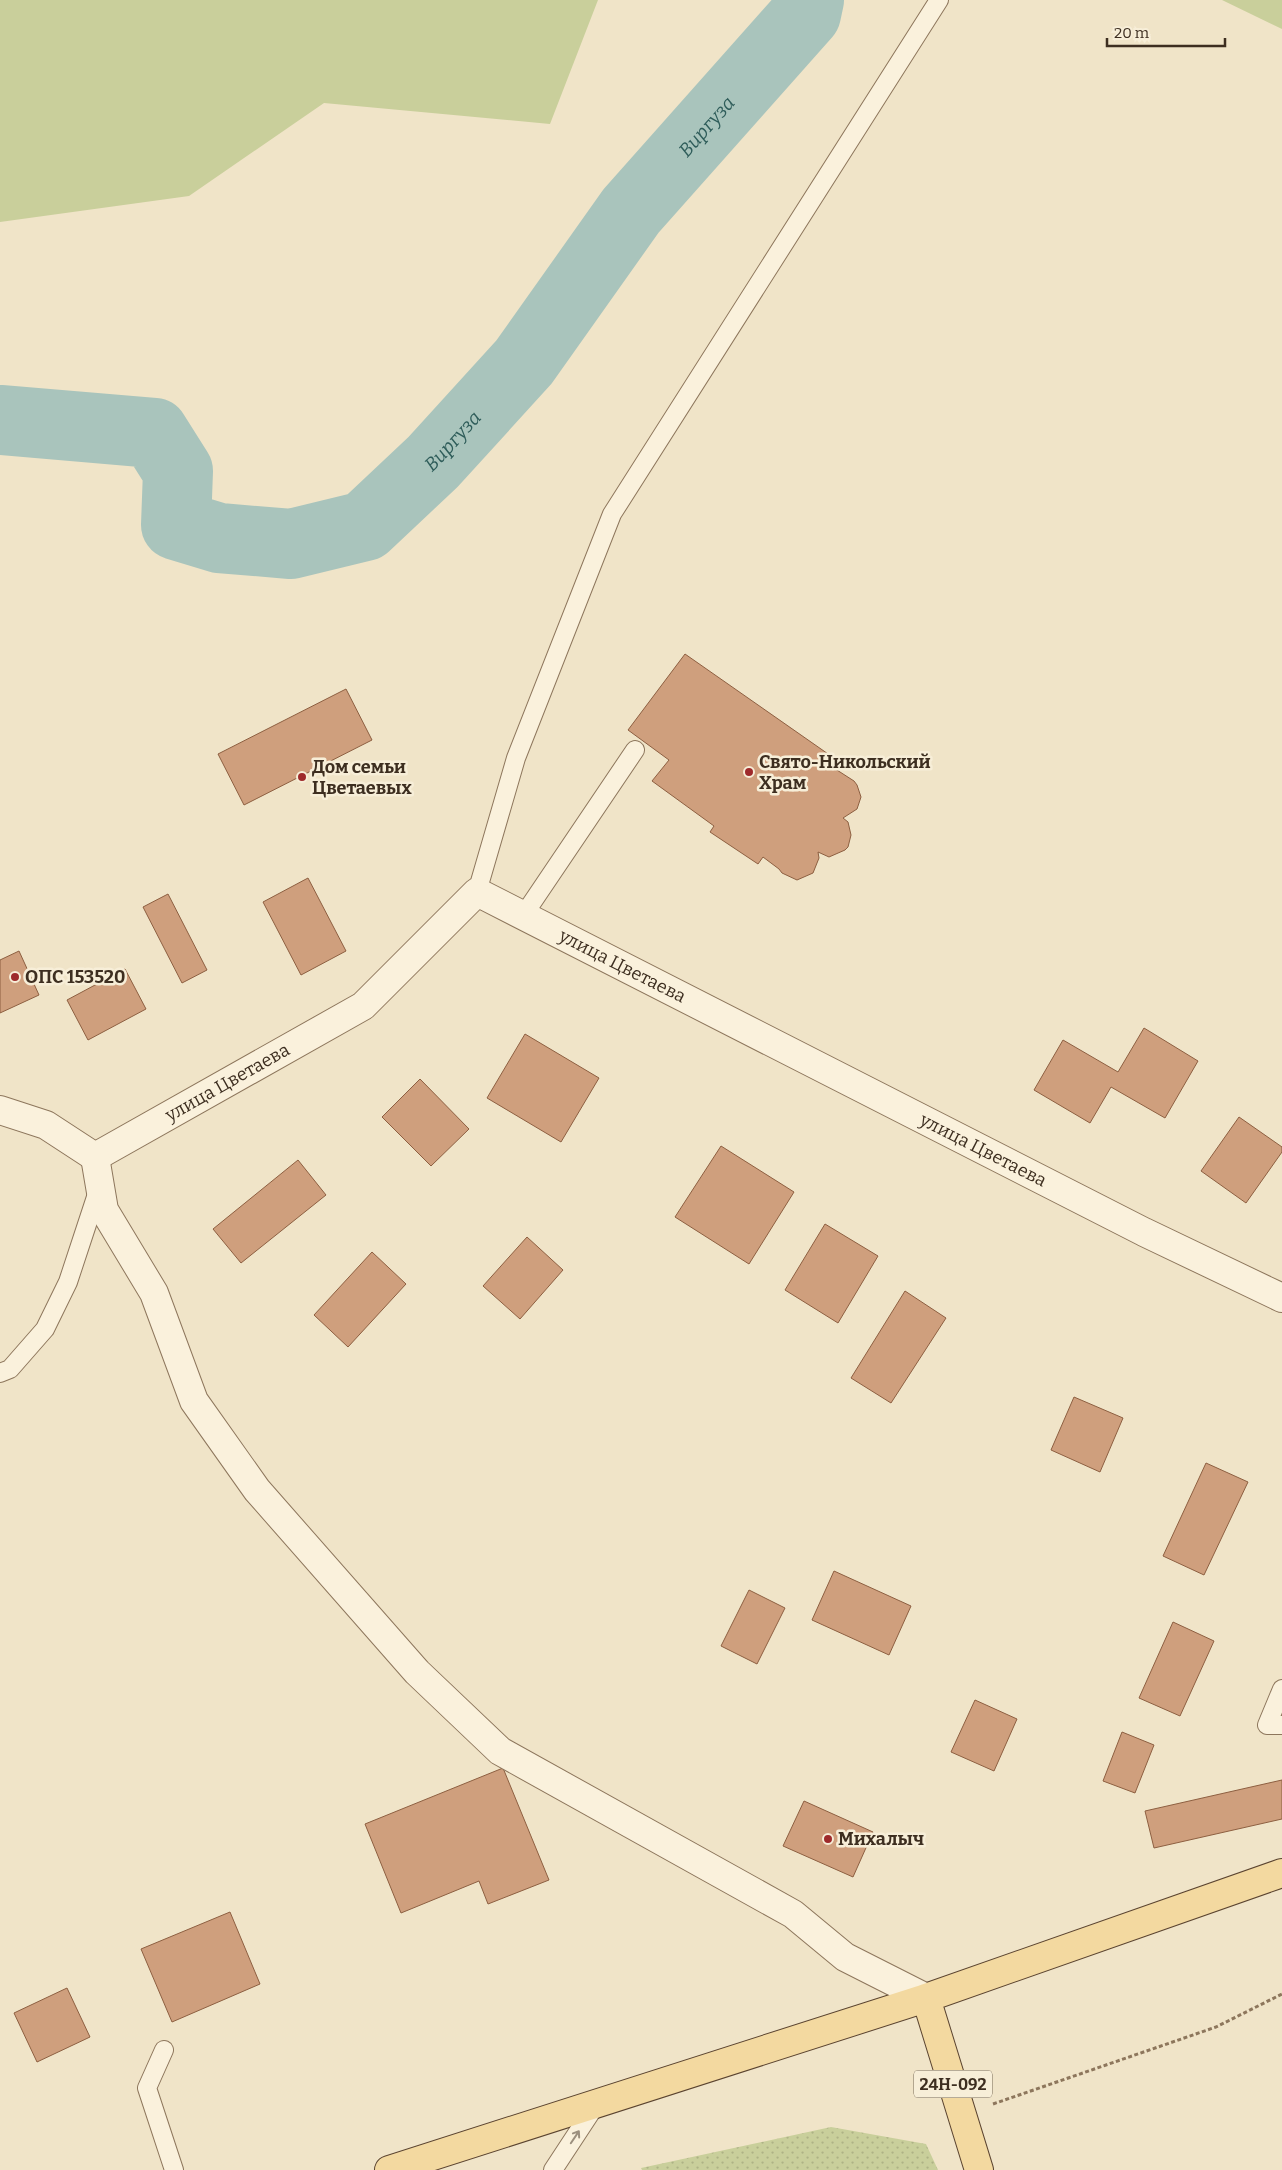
<svg xmlns="http://www.w3.org/2000/svg" width="1282" height="2170" viewBox="0 0 1282 2170" font-family="Bitter,serif">
  <style>
    .grass { fill: url(#grass-dots) }
    .garden { fill: #c9cf9b }
    .lines { fill: none; stroke-linecap: round; stroke-linejoin: round }
    .river { stroke: #a9c4bc; stroke-width: 70 }
    .building { fill: #cf9f7d; stroke: #8d5f41 }
    .lane-casing { stroke: #8d765c; stroke-width: 20 }
    .street-casing { stroke: #8d765c; stroke-width: 30 }
    .primary-casing { stroke: #5b4430; stroke-width: 30 }
    .path { stroke: #8d765c; stroke-width: 3; stroke-dasharray: 4 2.5; stroke-linecap: butt }
    .lane { stroke: #faf1dc; stroke-width: 18 }
    .street { stroke: #faf1dc; stroke-width: 28 }
    .primary { stroke: #f3d9a0; stroke-width: 28 }
    .oneway { stroke: #9c907e }
    .poi-dot { fill: #9e2a2b; stroke: #f7eed8; stroke-width: 2 }
    .labels { text-anchor: middle; stroke-width: 5; stroke-linejoin: round; paint-order: stroke }
    .shield { fill: #f7eed8; stroke: #756857; stroke-width: 1 }
    .shield-label { font-size: 16px; font-weight: bold; fill: #3d2e20 }
    .poi-label { font-size: 18px; font-weight: bold; fill: #3d2e20; stroke: #f7eed8; text-anchor: start }
    .street-label { font-size: 18px; fill: #3d2e20; stroke: #f7eed8 }
    .water-label { font-size: 19px; font-style: italic; fill: #2f5d5a; stroke: #f7eed8 }
  </style>
  <defs>
    <pattern id="grass-dots" width="8" height="8" patternUnits="userSpaceOnUse" patternTransform="scale(1.25)"><rect width="8" height="8" fill="#c9cf9b"/><path d="M2 2h.1M6 6h.1" fill="none" stroke="#aeb285" stroke-width="1.8" stroke-linecap="round"/></pattern>
  </defs>
  <rect width="100%" height="100%" fill="#f0e4c8"/>
  <!-- grass -->
  <path class="grass" d="M831 2127 926 2144 938 2170H642L641 2168Z"/>
  <!-- garden -->
  <path class="garden" d="M0 0H598L550 124 324 103 189 196 0 222Z
    M1222 0H1282V29Z"/>
  <g class="lines">
    <!-- river -->
    <path class="river" id="s1" d="M0 420 154 433 178 471 176 525 219 538 291 544 365 526 433 462 524 362 631 211 806 14 809 0"/>
  </g>
  <!-- building -->
  <path class="building" d="M685 654 831 756 826 763 854 781 857 785 861 797 857 809 843 818 848 822 851 835 848 847 845 850 829 857 818 852 819 858 813 873 797 880 782 873 779 869 763 857 758 864 710 832 714 826 652 781 669 760 628 730Z
    M346 689 372 740 244 805 218 754Z
    M308 878 346 951 301 975 263 902Z
    M168 894 207 970 182 983 143 907Z
    M19 951 39 995 0 1013V960Z
    M125 969 146 1009 88 1040 67 1000Z
    M1144 1028 1198 1061 1165 1118 1111 1087 1090 1123 1034 1090 1063 1040 1118 1072Z
    M525 1034 599 1078 561 1142 487 1098Z
    M420 1079 469 1129 431 1166 382 1117Z
    M1239 1117 1282 1147V1152L1246 1203 1201 1171Z
    M721 1146 794 1192 749 1264 675 1217Z
    M298 1160 326 1195 241 1263 213 1229Z
    M825 1224 878 1256 838 1323 785 1290Z
    M527 1237 563 1270 520 1319 483 1286Z
    M372 1252 406 1284 348 1347 314 1315Z
    M905 1291 946 1318 891 1403 851 1378Z
    M1074 1397 1123 1418 1100 1472 1051 1450Z
    M1206 1463 1248 1482 1204 1575 1163 1556Z
    M834 1571 911 1606 889 1655 812 1620Z
    M749 1590 785 1608 757 1664 721 1646Z
    M1173 1622 1214 1641 1180 1716 1139 1698Z
    M975 1700 1017 1719 994 1771 951 1752Z
    M1122 1732 1154 1745 1135 1793 1103 1781Z
    M503 1768 549 1880 488 1904 479 1881 401 1913 365 1824Z
    M1282 1780V1819L1154 1848 1145 1811Z
    M804 1801 873 1832 853 1877 783 1846Z
    M230 1912 260 1984 172 2022 141 1949Z
    M67 1988 90 2037 37 2062 14 2013Z"/>
  <g class="lines">
    <defs>
      <path id="lane" d="M477 892 516 758 612 514 939 0
        M523 916 635 750
        M0 1373 10 1369 45 1329 68 1282 98 1191
        M1282 1689 1267 1725H1282
        M164 2050 147 2088 174 2170
        M553 2170 597 2103"/>
      <g id="street">
        <path id="s2" d="M0 1110 46 1125 95 1157 363 1006 477 892 1144 1232 1282 1298"/>
        <path d="M95 1157 104 1210 154 1293 194 1401 257 1490 417 1672 500 1751 793 1914 845 1957 926 1998"/>
      </g>
      <path id="primary" d="M926 1998 979 2170
        M389 2170 926 1998 1282 1873"/>
    </defs>
    <!-- lane casing -->
    <use href="#lane" class="lane-casing"/>
    <!-- street casing -->
    <use href="#street" class="street-casing"/>
    <!-- primary casing -->
    <use href="#primary" class="primary-casing"/>
    <!-- path -->
    <path class="path" d="M993 2104 1216 2027 1282 1994"/>
    <!-- lane -->
    <use href="#lane" class="lane"/>
    <!-- street -->
    <use href="#street" class="street"/>
    <!-- primary -->
    <use href="#primary" class="primary"/>
  </g>
  <!-- one-way arrows -->
  <defs><path id="oneway-shaft" d="M-6 0H5M1.5-3L5.5 0L1.5 3" fill="none" stroke-width="1.6" stroke-linecap="round" stroke-linejoin="round" transform="scale(1.25)"/></defs>
  <use class="oneway" href="#oneway-shaft" transform="translate(575 2137) rotate(-56)"/>
  <!-- markers -->
  <g class="poi-dot">
    <circle cx="749" cy="772" r="5"/>
    <circle cx="302" cy="777" r="5"/>
    <circle cx="15" cy="977" r="5"/>
    <circle cx="828" cy="1839" r="5"/>
  </g>
  <g class="labels">
    <!-- shield labels -->
    <rect class="shield" x="914" y="2070.5" width="78" height="27" rx="4"/>
    <g class="shield-label">
      <text x="953" y="2090">24Н-092</text>
    </g>
    <!-- poi labels -->
    <g class="poi-label">
      <text x="759" y="768">Свято-Никольский<tspan x="759" dy="21">Храм</tspan></text>
      <text x="312" y="773">Дом семьи<tspan x="312" dy="21">Цветаевых</tspan></text>
      <text x="25" y="983">ОПС 153520</text>
      <text x="838" y="1845">Михалыч</text>
    </g>
    <!-- street labels -->
    <g class="street-label">
      <text dy="6" stroke="none"><textPath href="#s2" startOffset="739">улица Цветаева</textPath></text>
      <text dy="6" stroke="none"><textPath href="#s2" startOffset="259">улица Цветаева</textPath></text>
      <text dy="6" stroke="none"><textPath href="#s2" startOffset="1144">улица Цветаева</textPath></text>
    </g>
    <!-- water labels -->
    <g class="water-label">
      <text dy="7" stroke="none"><textPath href="#s1" startOffset="974">Виргуза</textPath></text>
      <text dy="7" stroke="none"><textPath href="#s1" startOffset="569">Виргуза</textPath></text>
    </g>
  </g>
  <!-- scale -->
  <path d="M1107 38v8h118v-8" fill="none" stroke="#3d2e20" stroke-width="2.5"/>
  <text x="1114" y="38" font-size="15" fill="#3d2e20" stroke="#f7eed8" stroke-width="4" paint-order="stroke">20 m</text>
</svg>
